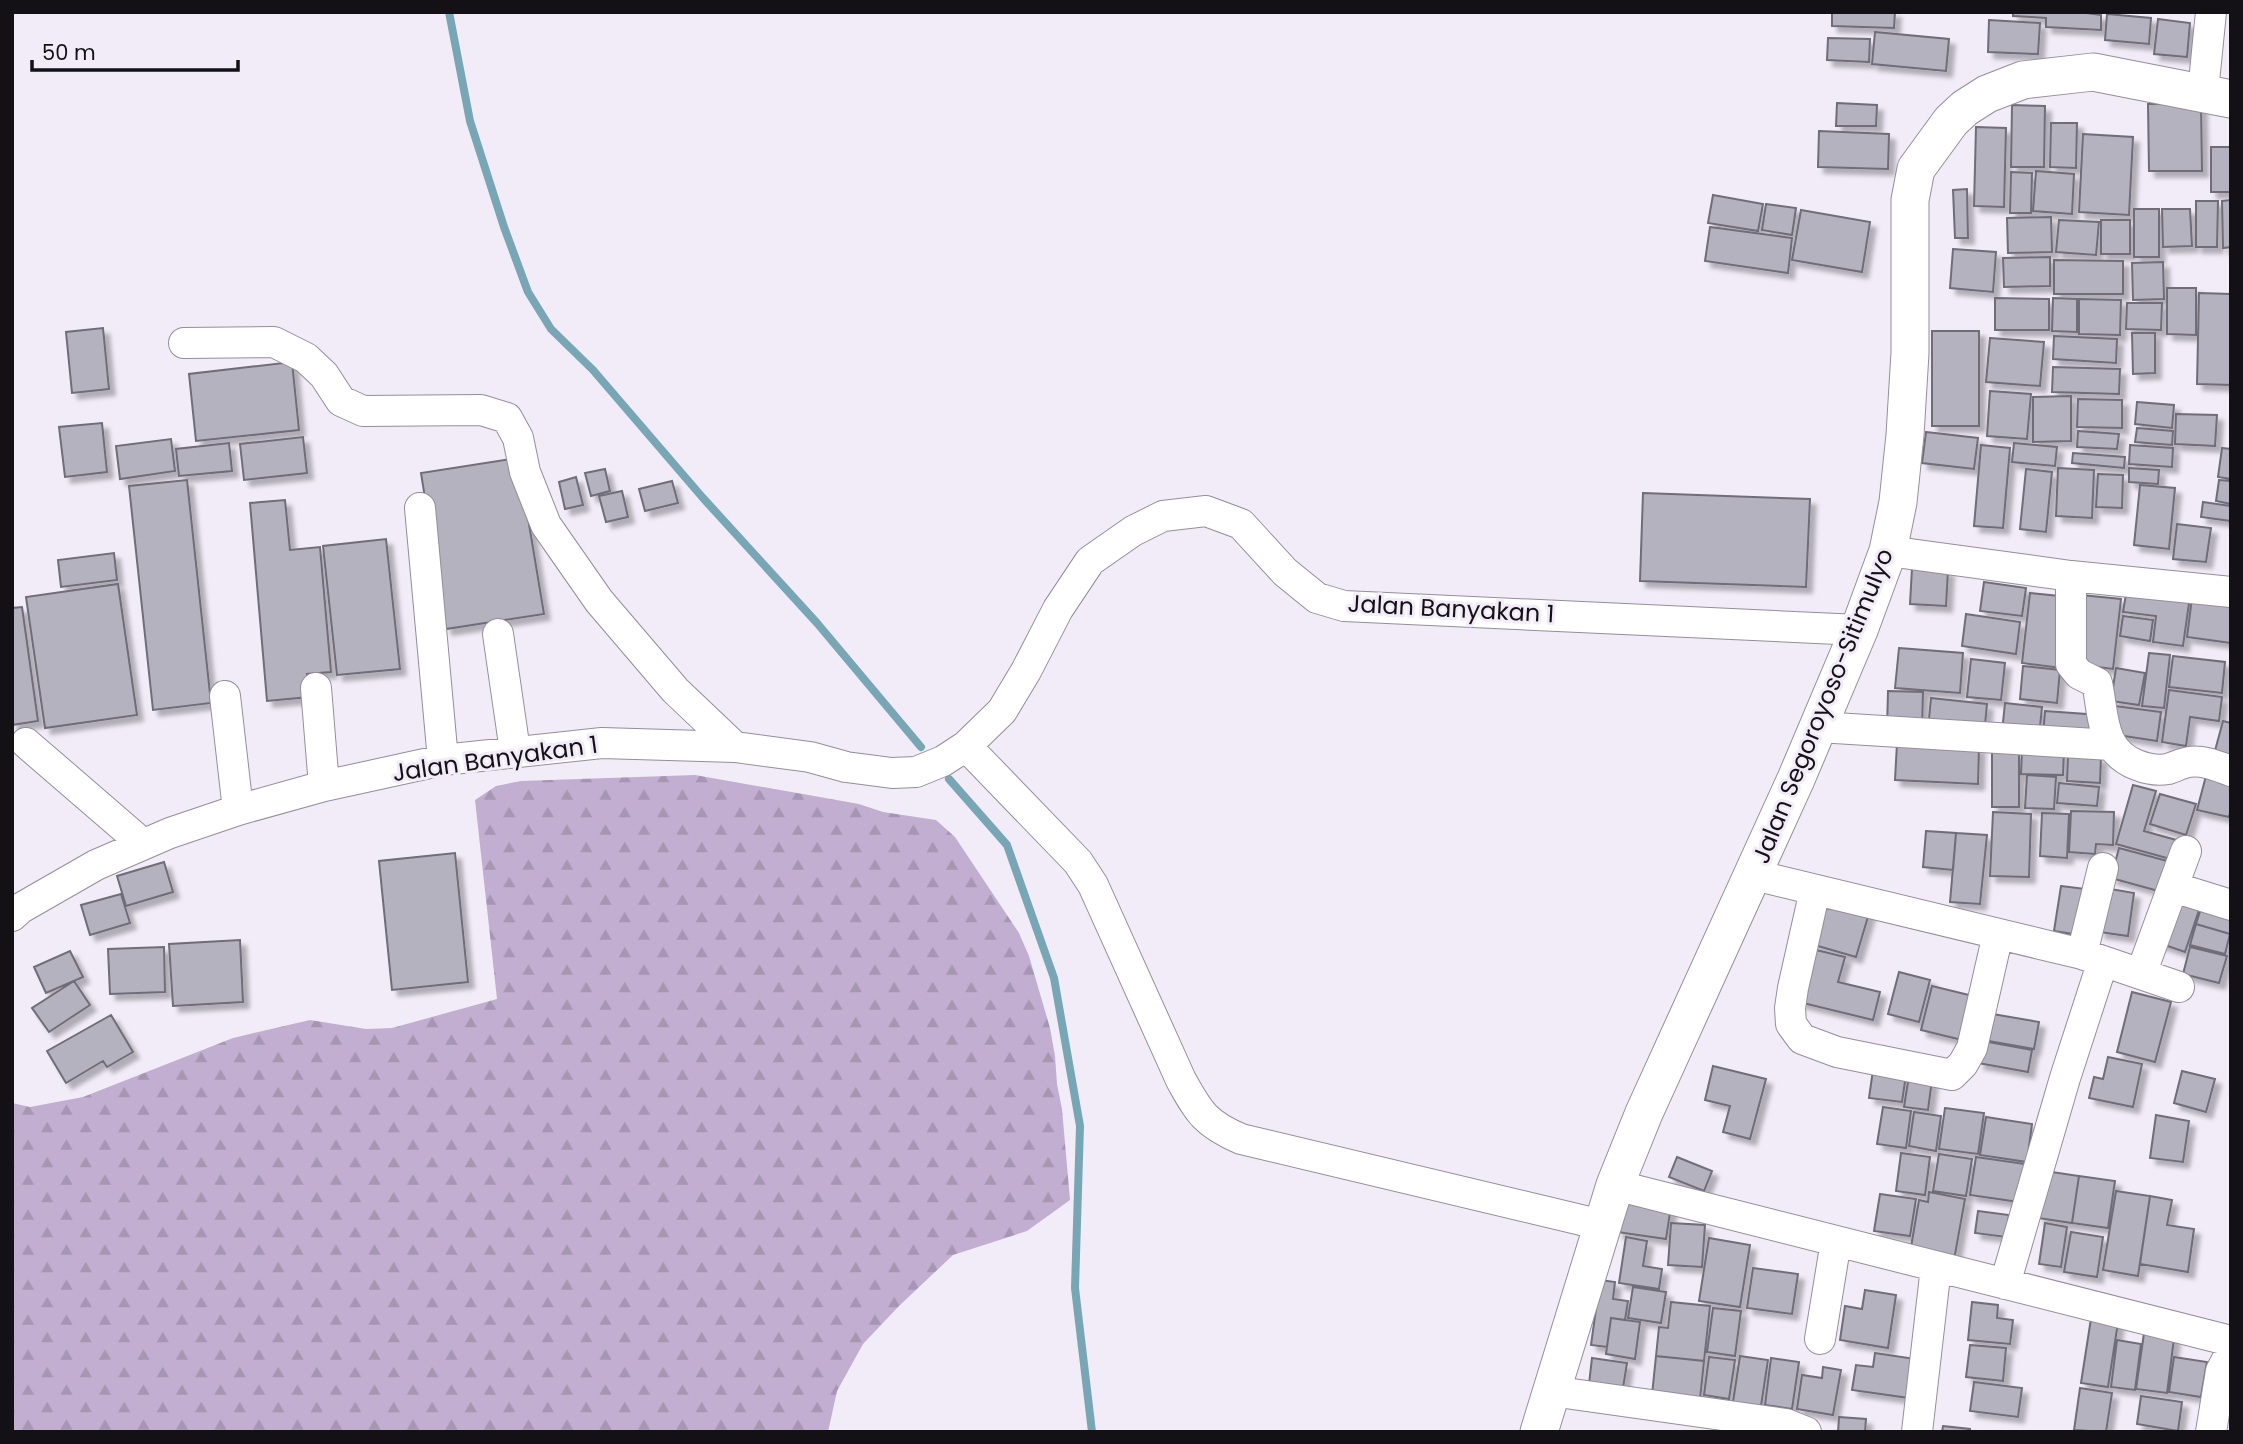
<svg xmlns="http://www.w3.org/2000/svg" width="2243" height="1444" viewBox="0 0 2243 1444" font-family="Poppins,sans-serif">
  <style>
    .forest { fill: url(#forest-firs) }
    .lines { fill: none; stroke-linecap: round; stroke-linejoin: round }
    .stream { stroke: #79a6b5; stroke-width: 8 }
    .building { fill: #b4b2bf; stroke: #6f6d79; stroke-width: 2; filter: url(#shadow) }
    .minor-casing { stroke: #948e99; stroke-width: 32 }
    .major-casing { stroke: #948e99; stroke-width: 39 }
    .minor { stroke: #fff; stroke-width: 30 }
    .major { stroke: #fff; stroke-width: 37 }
    .labels { text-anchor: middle; stroke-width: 6; stroke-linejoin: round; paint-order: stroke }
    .street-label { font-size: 24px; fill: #141116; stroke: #f2ecf8 }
  </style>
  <defs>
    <pattern id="forest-firs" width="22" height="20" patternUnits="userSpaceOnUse" patternTransform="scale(1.75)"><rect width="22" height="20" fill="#c2aed1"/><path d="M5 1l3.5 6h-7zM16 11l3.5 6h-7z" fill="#a695b3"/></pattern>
    <filter id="shadow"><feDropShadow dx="6" dy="6" stdDeviation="2" flood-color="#0004"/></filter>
  </defs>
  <rect width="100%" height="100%" fill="#f2ecf8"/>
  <!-- forest -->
  <path class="forest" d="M695 775 859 804 883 812 936 820 955 837 1019 933 1029 956 1050 1028 1055 1056 1057 1084 1062 1109 1070 1200 1027 1231 953 1255 899 1306 863 1344 837 1391 828 1432H12V1103L30 1107 83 1097 233 1038 310 1020 366 1029 392 1028 497 999 475 800 496 786 521 781Z"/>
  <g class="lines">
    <!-- stream -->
    <path class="stream" d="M449 12 470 121 504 227 528 292 551 329 593 370 703 498 817 623 921 747
      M949 779 1007 845 1054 978 1080 1126 1075 1288 1092 1432"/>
  </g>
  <!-- building -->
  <path class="building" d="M1832 12H1895L1894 28 1832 26Z
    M2013 12H2079L2101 15V30L2046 27V18L2013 16Z
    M2107 14 2151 18 2149 44 2105 40Z
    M2158 19 2190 23 2187 57 2154 54Z
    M1989 20 2040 23 2038 54 1988 52Z
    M1875 32 1949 39 1946 71 1872 64Z
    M1828 38 1870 39 1869 62 1827 60Z
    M1837 103 1877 105 1876 126H1836Z
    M2201 103 2202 171H2149L2148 104Z
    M2012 105 2045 106 2044 167H2011Z
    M2051 123H2077L2076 168 2050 167Z
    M1976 127 2006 128 2004 207 1974 206Z
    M1819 131 1889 134 1888 169 1818 167Z
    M2083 134 2133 137 2129 215 2079 212Z
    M2211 147H2231V192H2211Z
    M2036 171 2074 174 2072 214 2033 211Z
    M2011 172 2032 173 2031 213H2010Z
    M1967 189 1968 238H1955L1953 190Z
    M1713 195 1763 204 1758 231 1708 223Z
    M2231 200V247L2223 248 2222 201Z
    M2196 201H2218L2217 247H2196Z
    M1766 204 1796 208 1792 235 1762 230Z
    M2134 209H2159V257H2134Z
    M2162 209H2190L2192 246 2163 247Z
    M1801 210 1870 222 1862 272 1792 260Z
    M2051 217 2052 252 2008 253 2007 218Z
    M2059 220 2099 222 2096 255 2056 252Z
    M2101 220H2130V254H2101Z
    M1710 227 1792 238 1788 273 1705 261Z
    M1953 249 1996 252 1993 292 1950 288Z
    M2050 257V286L2004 287 2003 258Z
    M2054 260 2123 261V294H2054Z
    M2163 262 2164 299 2133 300 2132 263Z
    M2167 288H2196V335L2167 334Z
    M2199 293 2231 294V385L2197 384Z
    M1995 298 2049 299V330H1995Z
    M2053 298 2077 299V332L2052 331Z
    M2079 299 2121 300 2120 335 2079 334Z
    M2127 303H2162L2161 330 2126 329Z
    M103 328 109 389 72 393 66 332Z
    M1932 331H1979V426H1932Z
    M2132 333H2155V373L2133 374Z
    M2054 336 2117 339 2116 363 2053 359Z
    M1990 338 2044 342 2040 386 1986 382Z
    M292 362 299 430 196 441 189 374Z
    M2053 367 2120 369 2119 394 2052 392Z
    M1990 391 2031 394 2027 439 1987 436Z
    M2071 396V441L2033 442V397Z
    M2078 399 2122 400V428L2077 427Z
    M2137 402 2174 405 2172 428 2135 424Z
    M2176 414 2217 415 2215 446 2175 444Z
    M102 423 107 472 65 477 59 427Z
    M2137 428 2173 431 2172 445 2135 442Z
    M2078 431 2119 434 2117 449 2077 447Z
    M1926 432 1978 438 1974 469 1922 463Z
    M303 437 307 473 244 480 240 444Z
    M171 439 175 471 120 479 116 446Z
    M229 443 232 471 179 476 176 449Z
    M2014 443 2057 447 2055 466 2012 462Z
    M1981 445 2010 448 2003 528 1974 526Z
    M2130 445 2173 448 2172 467 2129 464Z
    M2222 448 2231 449V479L2218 477Z
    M2073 453 2125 457 2124 468 2072 463Z
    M518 458 544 614 446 629 421 473Z
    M2058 468 2094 470 2092 518 2056 516Z
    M2129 468 2159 470 2158 484 2129 482Z
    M605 469 610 491 591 496 585 473Z
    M2026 469 2052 472 2046 532 2020 529Z
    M2098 474 2123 475 2122 508 2096 507Z
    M576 477 583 505 565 509 559 482Z
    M187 480 211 703 153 710 129 486Z
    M2219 480 2231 481V504L2216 501Z
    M672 481 678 503 645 511 639 489Z
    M2140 485 2175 488 2169 549 2134 545Z
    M622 491 628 517 606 522 599 496Z
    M1643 493 1810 499 1806 587 1640 581Z
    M285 500 290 550 320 547 331 672 307 674 309 697 267 701 250 503Z
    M2203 502 2231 506V521L2201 517Z
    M2177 524 2211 528 2206 562 2173 559Z
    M386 539 400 669 337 675 323 546Z
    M114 553 117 580 61 587 58 560Z
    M1912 568 1948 570 1946 606 1910 604Z
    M1984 582 2026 588 2022 616 1980 611Z
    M118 584 137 715 45 728 26 597Z
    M2127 588 2190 596 2183 646 2153 642 2156 616 2123 612Z
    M2193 590 2231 595V643L2187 637Z
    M2030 593 2069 597 2061 668 2022 663Z
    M2081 595 2121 599 2113 669 2074 664Z
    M22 607 38 721 12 725V608Z
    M1966 614 2020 622 2016 654 1962 646Z
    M2123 616 2153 620 2150 641 2120 636Z
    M1899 648 1963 653 1960 693 1895 688Z
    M2149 653 2170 655 2164 708 2142 706Z
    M2173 656 2225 662 2222 693 2169 687Z
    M1971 659 2005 663 2001 700 1967 697Z
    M2023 666 2060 670 2057 703 2020 699Z
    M2116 668 2145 673 2139 705 2111 701Z
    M2169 690 2222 697 2219 721 2190 717 2186 746 2162 742Z
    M1888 691 1923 692 1922 731 1887 730Z
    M1931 698 1987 704 1984 735 1928 729Z
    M2005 703 2042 707 2039 736 2002 732Z
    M2115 706 2161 712 2157 741 2111 734Z
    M2045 711 2100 715 2098 741 2043 736Z
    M2223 721 2231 723V763L2213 758Z
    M1897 743 1979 747 1978 784 1895 780Z
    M2022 750 2064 751 2063 775 2021 774Z
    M1992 752H2019V807H1992Z
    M2068 755 2101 757 2100 783 2067 781Z
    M2207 772 2231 778V809L2229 817 2197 810Z
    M2027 775 2056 777 2054 809 2025 808Z
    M2059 783 2099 787 2097 806 2057 803Z
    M2133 785 2156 791 2144 831 2180 841 2174 860 2116 844Z
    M2160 794 2196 804 2186 835 2150 824Z
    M2071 811 2114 812 2113 845 2096 844 2095 854 2069 852Z
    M1993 812 2031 814 2029 877 1990 876Z
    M2042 813 2069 814 2067 858 2040 856Z
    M1926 831 1956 833 1953 870 1923 867Z
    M1956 833 1987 835 1980 904 1950 902Z
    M2119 848 2171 862 2162 892 2111 878Z
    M455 853 468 982 392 990 379 861Z
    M164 862 173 892 126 906 117 876Z
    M2061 886 2086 889 2079 935 2054 931Z
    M2105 888 2134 893 2128 936 2099 932Z
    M121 894 130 923 90 935 81 905Z
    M2170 897 2200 907 2185 952 2156 942Z
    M1825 898 1870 910 1856 957 1811 944Z
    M2201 908 2231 916 2230 934 2196 924Z
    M2196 924 2230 934 2225 954 2190 945Z
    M240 940 243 1002 173 1006 169 944Z
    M164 947 165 992 110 994 108 949Z
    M2190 947 2227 956 2219 983 2183 974Z
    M1812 949 1845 957 1838 982 1880 992 1873 1020 1799 1002Z
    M70 951 83 977 46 993 34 967Z
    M1899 972 1930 980 1919 1022 1888 1014Z
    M74 981 90 1005 49 1032 32 1008Z
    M1932 986 1973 996 1962 1040 1921 1030Z
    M2132 992 2171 1002 2155 1062 2117 1052Z
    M1987 1013 2039 1022 2034 1049 1983 1040Z
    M111 1015 133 1052 107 1067 103 1061 66 1083 47 1051Z
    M1983 1041 2032 1050 2028 1072 1978 1063Z
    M2108 1057 2142 1064 2133 1107 2089 1098 2094 1077 2103 1079Z
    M1874 1063 1907 1068 1902 1102 1869 1098Z
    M1713 1066 1766 1079 1750 1139 1723 1132 1730 1106 1705 1100Z
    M1910 1069 1933 1072 1928 1110 1904 1107Z
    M2182 1071 2215 1079 2206 1112 2174 1103Z
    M1883 1107 1911 1111 1906 1148 1877 1144Z
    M1945 1108 1984 1113 1978 1154 1939 1149Z
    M1914 1112 1941 1116 1936 1151 1909 1146Z
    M2156 1115 2189 1121 2183 1162 2150 1158Z
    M1986 1117 2032 1124 2027 1162 1980 1155Z
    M1901 1153 1930 1157 1925 1195 1896 1191Z
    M1939 1154 1972 1159 1966 1196 1933 1191Z
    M1677 1157 1712 1171 1704 1191 1669 1177Z
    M1976 1157 2025 1164 2019 1202 1970 1195Z
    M2045 1171 2079 1176 2072 1223 2038 1218Z
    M2079 1176 2115 1181 2108 1228 2072 1223Z
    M2116 1191 2150 1196 2138 1276 2103 1270Z
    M1929 1192 1965 1199 1954 1260 1910 1253 1919 1200 1928 1202Z
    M1880 1194 1916 1199 1910 1236 1874 1231Z
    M2150 1196 2172 1200 2167 1225 2194 1229 2188 1272 2140 1264Z
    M1621 1200 1671 1206 1666 1239 1617 1232Z
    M1978 1211 2009 1215 2006 1237 1975 1233Z
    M1671 1223 1705 1225 1702 1267 1668 1265Z
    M2045 1223 2067 1227 2061 1267 2039 1264Z
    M2071 1232 2103 1237 2097 1277 2064 1272Z
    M1626 1237 1647 1241 1643 1266 1662 1269 1659 1289 1619 1283Z
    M1709 1238 1750 1245 1740 1307 1699 1301Z
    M1753 1268 1798 1274 1792 1314 1747 1308Z
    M1600 1280 1615 1282 1613 1299 1628 1301 1625 1320 1611 1318 1607 1347 1591 1345Z
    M1633 1287 1666 1292 1661 1323 1628 1318Z
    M1865 1290 1896 1295 1888 1348 1840 1340 1845 1306 1862 1309Z
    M1671 1302 1710 1306 1704 1361 1656 1356 1659 1327 1668 1328Z
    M1972 1302 1998 1305 1997 1318 2013 1320 2010 1344 1968 1340Z
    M1713 1308 1741 1311 1735 1356 1707 1352Z
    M2092 1312 2119 1316 2108 1387 2081 1383Z
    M1611 1318 1640 1322 1635 1359 1606 1354Z
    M2145 1326 2175 1331 2167 1393 2136 1389Z
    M2117 1340 2141 1344 2135 1390 2111 1387Z
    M1970 1345 2006 1348 2003 1381 1966 1377Z
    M1875 1353 1922 1360 1916 1399 1852 1390 1856 1365 1873 1367Z
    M1656 1356 1704 1361 1700 1399 1652 1395Z
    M1740 1356 1768 1360 1761 1406 1733 1402Z
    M1709 1357 1735 1360 1729 1399 1704 1395Z
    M2174 1357 2207 1362 2201 1397 2169 1392Z
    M1592 1358 1627 1363 1623 1388 1589 1384Z
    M1771 1358 1799 1362 1792 1409 1765 1405Z
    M1823 1367 1841 1370 1833 1415 1797 1409 1802 1375 1822 1378Z
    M1974 1382 2022 1388 2018 1417 1970 1411Z
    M2080 1388 2112 1393 2106 1432 2074 1430Z
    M2141 1396 2182 1402 2178 1431 2137 1424Z
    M1839 1417 1866 1419 1865 1432H1838Z
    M1943 1426 1970 1429V1432H1942Z"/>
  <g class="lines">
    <defs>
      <path id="minor" d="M2203 92 2211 12
        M184 343 274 342 306 358 324 375 341 401 363 411 481 410 507 418 518 438 525 472 546 525 599 601 675 690 735 747
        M420 508 443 760
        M1888 551 2071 576 2231 592
        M2071 576V664L2079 674 2097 683C2104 715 2100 751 2137 765 2147 769 2157 771 2168 769 2175 767 2182 763 2189 762 2204 760 2217 766 2231 771
        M498 634 515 751
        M316 688 324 786
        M225 696 238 810
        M1818 727 2111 745
        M26 743 143 844
        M966 746 1078 862 1093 885 1181 1080C1199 1113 1206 1124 1241 1139L1602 1225
        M1754 875 2082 954 2179 987
        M2173 887 2231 905
        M1815 890 1793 988 1790 1008 1791 1024 1802 1039 1837 1052 1952 1075 1963 1064 1972 1048 1998 934
        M12 916 21 908 96 865 170 833 238 810 324 786 443 760 602 743 735 747 810 757 846 767 892 773 916 772 943 761 966 746 1002 711 1026 671 1058 609 1090 561 1133 531 1163 516 1206 511 1241 524 1285 572 1317 598 1344 606 1859 630
        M2082 954 2103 868
        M2141 974 2186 851
        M1615 1185 2231 1341
        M2005 1284 2065 1078 2103 961
        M1820 1339 1836 1241
        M1551 1391 1786 1424 1806 1432
        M1917 1432 1936 1267
        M2211 1432 2221 1371 2231 1352"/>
      <path id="major" d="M1539 1432 1615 1185 1644 1113 1796 779 1859 630 1888 551 1898 502 1905 435 1910 353V200L1916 169 1951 121 1965 108 1987 94 2023 80 2093 72 2231 99"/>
    </defs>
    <!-- minor casing -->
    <use href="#minor" class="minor-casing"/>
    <!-- major casing -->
    <use href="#major" class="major-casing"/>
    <!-- minor -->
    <use href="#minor" class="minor"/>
    <!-- major -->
    <use href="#major" class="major"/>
  </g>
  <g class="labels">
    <!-- street labels -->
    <g class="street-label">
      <text transform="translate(1451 609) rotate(3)" y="8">Jalan Banyakan 1</text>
      <text transform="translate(1823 706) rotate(-68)" y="8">Jalan Segoroyoso-Sitimulyo</text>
      <text transform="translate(495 759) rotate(-8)" y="8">Jalan Banyakan 1</text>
    </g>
  </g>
  <!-- border -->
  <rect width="2243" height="1444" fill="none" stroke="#141116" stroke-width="28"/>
  <!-- scale -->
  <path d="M32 60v10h206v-10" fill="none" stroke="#141116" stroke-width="3.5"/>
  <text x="42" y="60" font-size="21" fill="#141116" stroke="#f2ecf8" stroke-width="5" paint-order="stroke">50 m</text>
</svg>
